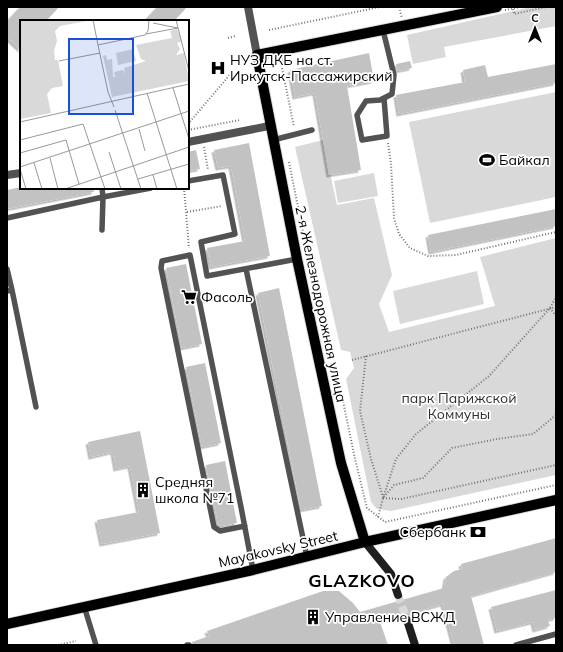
<svg xmlns="http://www.w3.org/2000/svg" width="563" height="652" viewBox="0 0 563 652" font-family="Mulish,sans-serif">
  <style>
    .green { fill: #d9d9d9 }
    .building { fill: #c2c2c2; filter: url(#shadow) }
    .lines { fill: none; stroke-linecap: round; stroke-linejoin: round }
    .secondary-tunnel { stroke: #d9d9d9; stroke-width: 8; stroke-dasharray: 8 4; stroke-linecap: butt }
    .primary-casing { stroke: #dbdbdb; stroke-width: 12 }
    .path { stroke: #747474; stroke-width: 2; stroke-dasharray: 1 2; stroke-linecap: butt }
    .lane { stroke: #525252; stroke-width: 5.5 }
    .street { stroke: #525252; stroke-width: 8 }
    .secondary { stroke: #1f1f1f; stroke-width: 8 }
    .primary { stroke: #000; stroke-width: 10 }
    .labels { text-anchor: middle; stroke-width: 3.5; stroke-linejoin: round; paint-order: stroke }
    .poi-label { font-size: 14px; fill: #000; stroke: #fff; text-anchor: start }
    .street-label { font-size: 14px; fill: #000; stroke: #fff }
    .park-label { font-size: 14px; fill: #303030; stroke: #fff }
    .district-label { font-size: 18px; font-weight: bold; letter-spacing: 1px; fill: #000; stroke: #fff }
    .inset-road { fill: none; stroke: #999; stroke-width: 1 }
    .view { fill: #1d4ed8; fill-opacity: 0.15; stroke: #1d4ed8; stroke-width: 2 }
    .inset-edge { fill: none; stroke: #000; stroke-width: 2 }
  </style>
  <defs>
    <filter id="shadow"><feDropShadow dx="-2.5" dy="2.5" stdDeviation="0" flood-color="#0004"/></filter>
  </defs>
  <rect width="100%" height="100%" fill="#fff"/>
  <!-- green -->
  <path class="green" d="M531 7H556V26L444 47 446 57 413 64 407 35Z
    M556 92V197L430 223 409 122Z
    M323 140 337 205 374 198 392 275 379 304 389 332 495 306 480 257 556 238V475L391 511 377 509 371 502 346 379 354 368 350 352 341 350 295 147Z
    M374 173 378 196 338 203 334 181Z
    M477 271 484 304 400 324 393 291Z"/>
  <!-- building -->
  <path class="building" d="M20 7H59L46 21H21V50L7 37V21Z
    M157 7H187L174 21H144Z
    M369 53 374 81 347 86 361 170 329 175 315 93 295 97 290 70Z
    M410 61 412 68 397 71 396 64Z
    M556 64V83L399 114 396 95 465 82 463 70 485 65 488 77Z
    M249 143 270 256 211 267 207 248 245 241 231 166 218 168 214 150Z
    M196 150 200 169 188 171V152Z
    M21 187 93 188 94 192 7 209V190Z
    M556 209V226L431 252 428 235Z
    M186 264 202 344 182 348 166 268Z
    M279 288 322 506 301 510 258 293Z
    M205 363 221 443 202 447 186 367Z
    M140 431 160 533 102 544 97 520 139 512 130 466 116 469 113 452 91 457 88 442Z
    M225 461 237 523 221 526 218 524 206 465Z
    M556 538V572L471 596 484 645H454L443 604 380 622 388 645H193L192 642 209 636 207 631 323 591H339L353 603 360 612 444 588 446 577 454 571 462 569 461 564Z
    M556 590V618L548 620 550 626 535 630 533 622 497 631 491 607Z"/>
  <g class="lines">
    <!-- secondary-tunnel -->
    <path class="secondary-tunnel" d="M398 595 407 620"/>
    <defs>
      <path id="primary" d="M365 542 341 463 297 259 257 55 497 7
        M7 624 253 570 365 542 556 500"/>
    </defs>
    <!-- primary casing -->
    <use href="#primary" class="primary-casing"/>
    <!-- path -->
    <path class="path" d="M399 7 402 18
      M513 9 514 14 546 7
      M505 10 520 7
      M269 30 380 7
      M228 38 236 36
      M283 60 281 63 294 127
      M188 124 233 71
      M188 130 240 120
      M388 143 391 164 394 218 399 234 410 248 428 256 456 255 556 232
      M204 147 208 170
      M289 162 303 232 322 300 355 459 367 508 385 522 556 485
      M184 188 189 248
      M187 212 222 206
      M550 308 556 316
      M366 356 360 411 371 459 383 497
      M352 360 556 307
      M383 498 396 459 416 434 489 376 550 308 556 297
      M383 498 401 499 556 465
      M378 517 383 498 394 485 423 478 452 448 497 439 533 434 556 415
      M58 645 76 641"/>
    <!-- lane -->
    <path class="lane" d="M383 30 394 75 392 94 380 100 366 101 357 115 362 140 387 136 384 98
      M273 140 312 130
      M188 181 223 175 235 234 201 242 207 276 297 259
      M102 188 103 197 151 188
      M7 218 103 197 102 230
      M7 269 12 290 7 291
      M246 269 307 557
      M12 290 36 407
      M245 526 220 531 214 527 161 268 162 261 190 255 241 507C245 528 249 549 253 570
      M84 606 96 645
      M187 645H189
      M516 645 556 634"/>
    <!-- street -->
    <path class="street" d="M248 7 257 55
      M188 142 269 126
      M7 175 21 173"/>
    <!-- secondary -->
    <path class="secondary" d="M365 542 391 574 398 595
      M407 620 415 645"/>
    <!-- primary -->
    <use href="#primary" class="primary"/>
  </g>
  <!-- icons -->
  <defs>
    <symbol id="hospital-bare" viewBox="-9 -9 18 18"><path d="M-5-5h3v3.5h4V-5h3V5h-3V1.5h-4V5h-3Z" fill="#000" stroke="#fff" stroke-width="2.5" paint-order="stroke"/></symbol>
    <symbol id="stadium-bare" viewBox="-9 -9 18 18"><path d="M0-5a6.5 5 0 1 0 0 10a6.5 5 0 1 0 0-10ZM-3.5-1.8h7v3.6h-7Z" fill="#000" stroke="#fff" stroke-width="2.5" paint-order="stroke"/></symbol>
    <symbol id="supermarket-bare" viewBox="-9 -9 18 18"><path d="M-6-5.5h2.5l.6 2H6L4.5 2H-2.5L-4.4-4H-6ZM-1.5 3.2a1.3 1.3 0 1 0 .1 0ZM3 3.2a1.3 1.3 0 1 0 .1 0Z" fill="#000" stroke="#fff" stroke-width="2.5" paint-order="stroke"/></symbol>
    <symbol id="building-bare" viewBox="-9 -9 18 18"><path d="M-4-6H4V6H1V3H-1V6H-4ZM-2.5-4.3h1.7v1.8h-1.7ZM.8-4.3h1.7v1.8H.8ZM-2.5-1h1.7V.8h-1.7ZM.8-1h1.7V.8H.8Z" fill="#000" stroke="#fff" stroke-width="2.5" paint-order="stroke"/></symbol>
    <symbol id="bank-bare" viewBox="-9 -9 18 18"><path d="M-6-4H6V4H-6ZM0-2.3a2.3 2.3 0 1 0 0 4.6a2.3 2.3 0 1 0 0-4.6Z" fill="#000" stroke="#fff" stroke-width="2.5" paint-order="stroke"/></symbol>
  </defs>
  <g fill-rule="evenodd">
    <use href="#hospital-bare" x="207" y="57" width="22" height="22"/>
    <use href="#stadium-bare" x="476" y="149" width="22" height="22"/>
    <use href="#supermarket-bare" x="178" y="286" width="22" height="22"/>
    <use href="#building-bare" x="132" y="479" width="22" height="22"/>
    <use href="#bank-bare" x="467" y="521" width="22" height="22"/>
    <use href="#building-bare" x="302" y="606" width="22" height="22"/>
  </g>
  <g class="labels">
    <!-- poi labels -->
    <g class="poi-label">
      <text x="230" y="65">НУЗ ДКБ на ст.<tspan x="230" dy="16">Иркутск-Пассажирский</tspan></text>
      <text x="499" y="165">Байкал</text>
      <text x="201" y="302">Фасоль</text>
      <text x="155" y="487">Средняя<tspan x="155" dy="16">школа №71</tspan></text>
      <text x="466" y="537" text-anchor="end">Сбербанк</text>
      <text x="325" y="622">Управление ВСЖД</text>
    </g>
    <!-- street labels -->
    <g class="street-label">
      <text transform="translate(321 304) rotate(78)" y="5">2-я Железнодорожная улица</text>
      <text transform="translate(278 549) rotate(-13)" y="5">Mayakovsky Street</text>
    </g>
    <!-- park labels -->
    <g class="park-label">
      <text x="459" y="403">парк Парижской<tspan x="459" dy="16">Коммуны</tspan></text>
    </g>
    <!-- district labels -->
    <g class="district-label">
      <text x="362" y="587">GLAZKOVO</text>
    </g>
  </g>
  <!-- overview -->
  <g transform="translate(20 20)">
    <rect width="169" height="169" fill="#fff"/>
    <path d="M0 0H72L40 6 35 11 37 21 34 31 35 40H38L43 66 32 68 27 74 31 93 0 99ZM157 9 162 21 157 23 160 29 156 35 164 33 169 61 92 77 83 36 86 35 87 40 92 39 93 57 98 56H95L94 52 103 50 105 54 104 48 126 41 121 39 116 25 152 18 150 11ZM113 29 116 41 98 45 96 33Z" fill="#d9d9d9"/>
    <path class="inset-road" d="M73 0 78 25M156 0 169 51M133 3 158 8M126 14 158 8M39 41 80 33M153 68 169 119M127 73 157 169M94 87 88 72 78 25 125 15 128 11 129 0M95 90 121 169M0 102 169 64M119 109 125 131M0 120 63 104 85 169M89 132 101 169M0 133 46 120 59 164M30 138 38 169M14 143 22 169M0 147 169 91M0 149 6 169M133 155 137 169M118 159 169 144M45 169 169 127"/>
    <path class="view" d="M49 19H113V94H49Z"/>
    <rect width="169" height="169" class="inset-edge"/>
  </g>
  <!-- border -->
  <rect width="563" height="652" fill="none" stroke="#000000" stroke-width="16"/>
  <!-- north arrow -->
  <g transform="translate(535 28)" stroke="#ffffff" stroke-width="3" paint-order="stroke">
  <path d="M0-3L7 15L0 10L-7 15Z" fill="#000000"/>
  <text y="-6" font-size="11" font-weight="bold" text-anchor="middle" fill="#000000">С</text>
  </g>
</svg>
